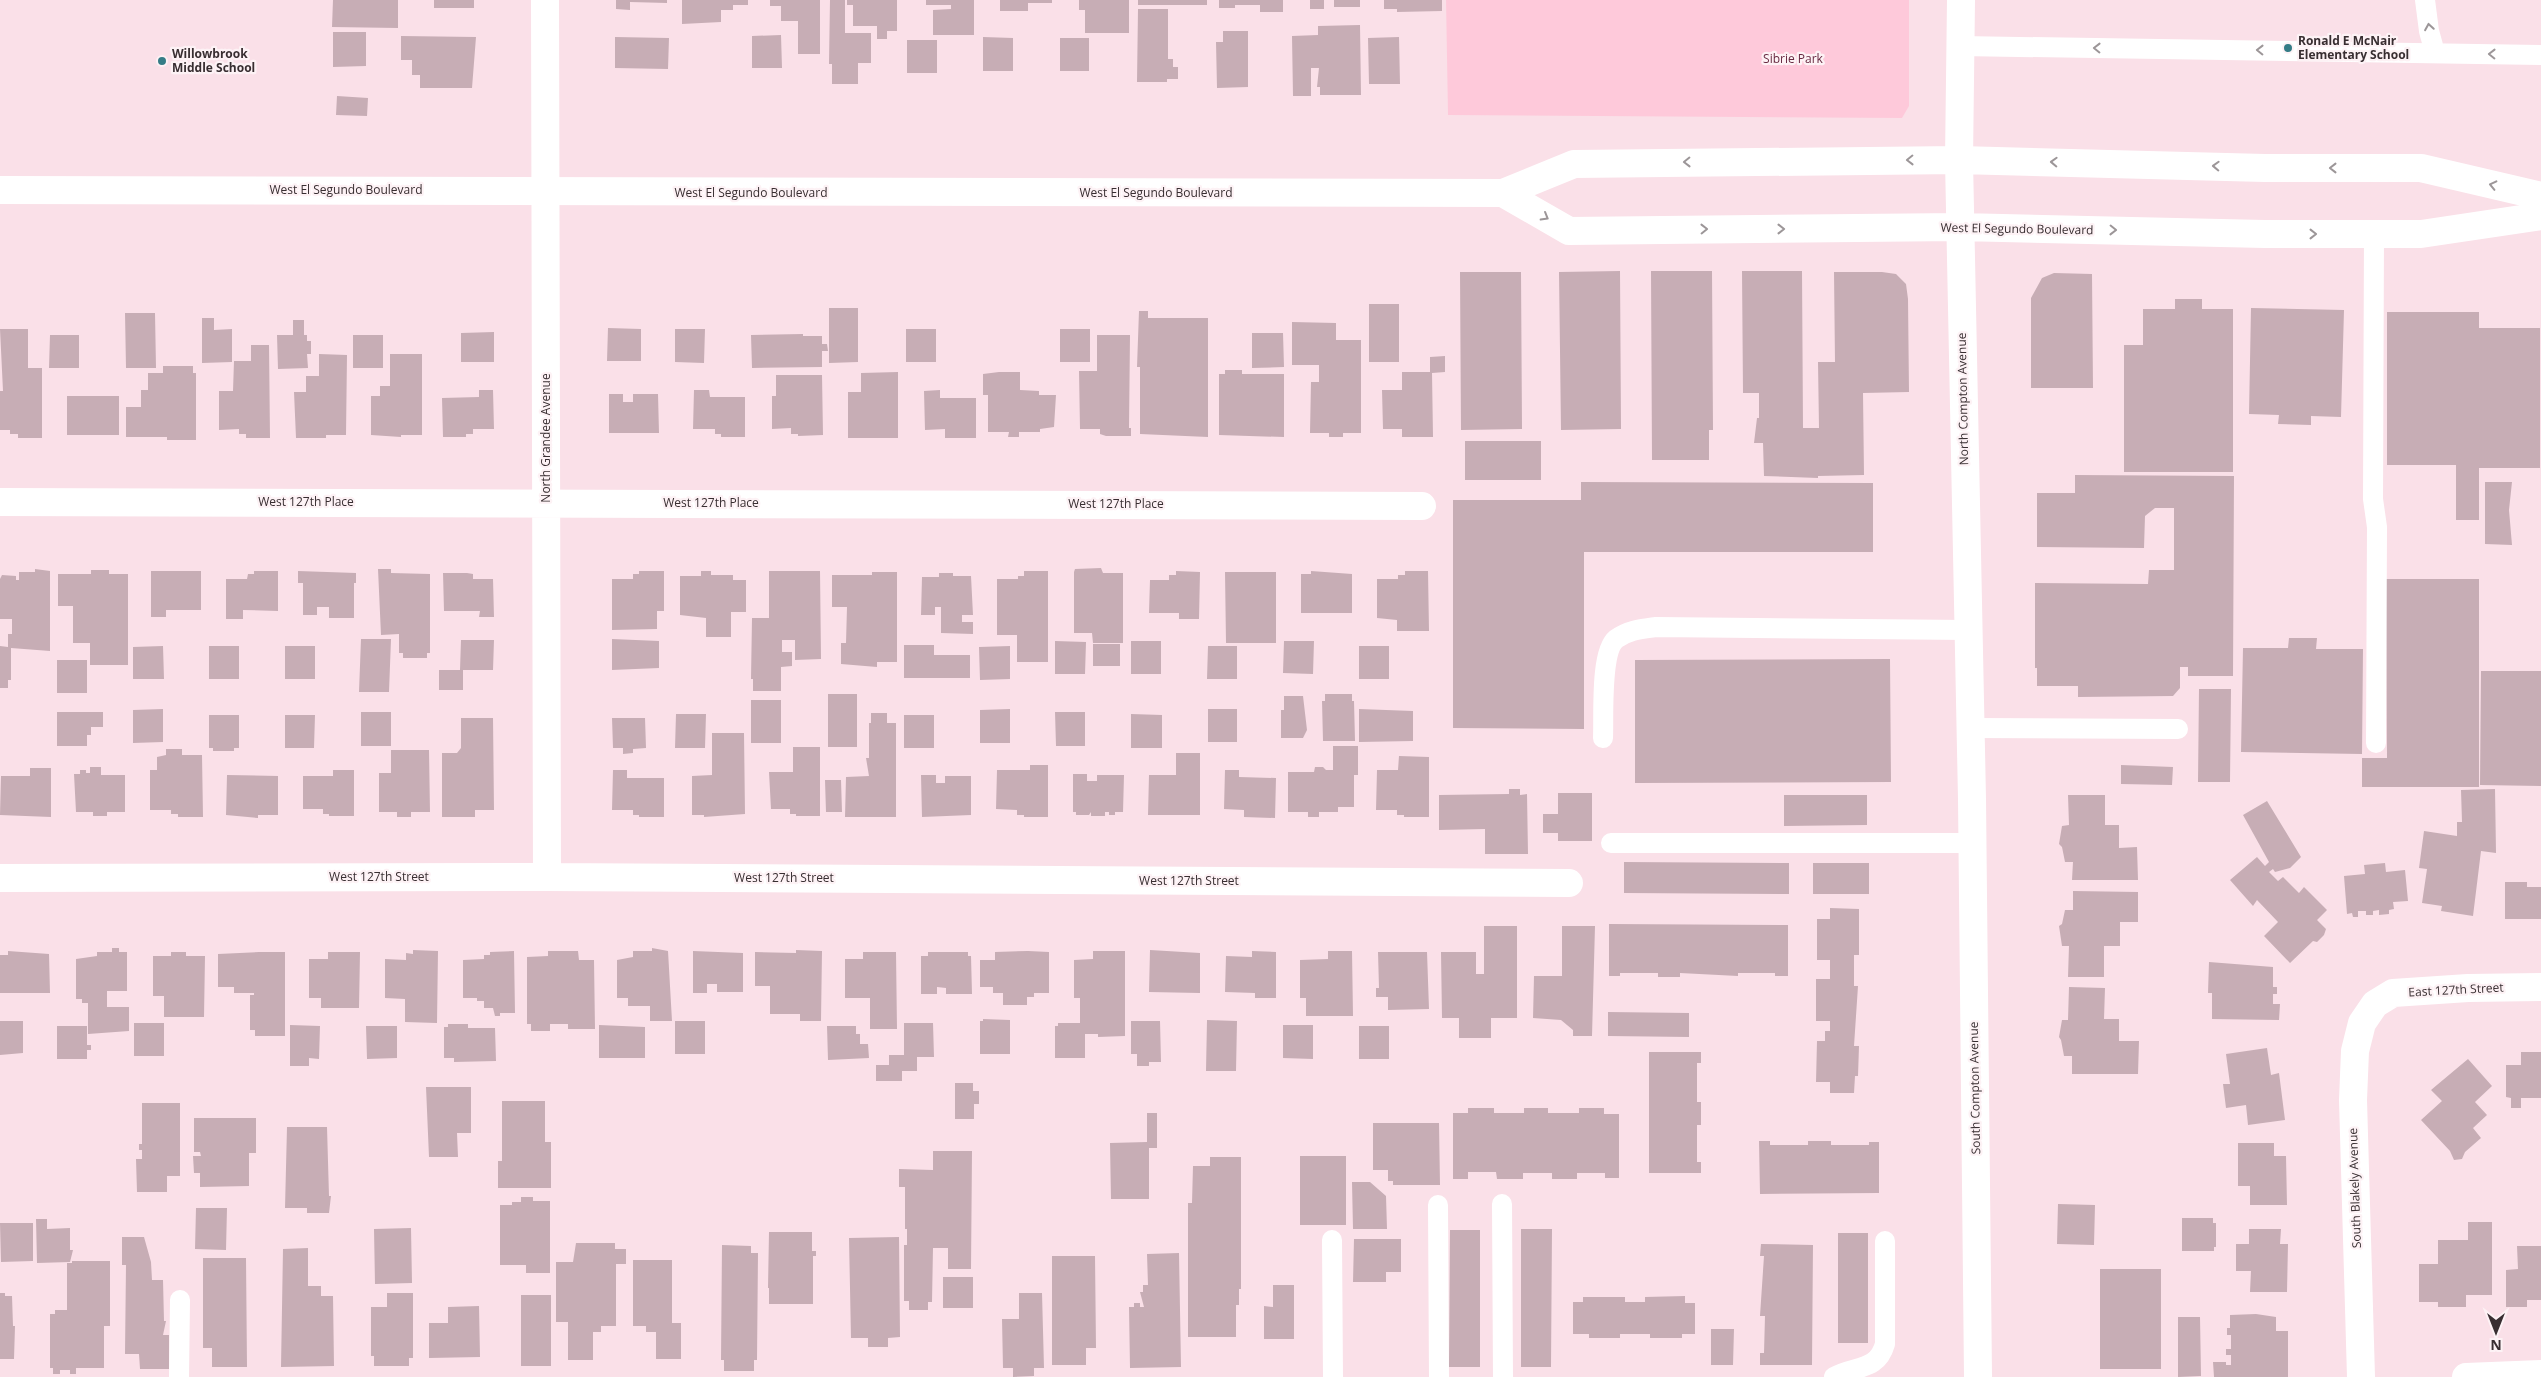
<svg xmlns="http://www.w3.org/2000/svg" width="2541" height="1377" viewBox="0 0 2541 1377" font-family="'Open Sans',sans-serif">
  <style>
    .green { fill: #fec9da }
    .building { fill: #c7adb5 }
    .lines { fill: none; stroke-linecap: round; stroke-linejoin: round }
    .service { stroke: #fff; stroke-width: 20 }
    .minor { stroke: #fff; stroke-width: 28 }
    .tertiary { stroke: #fff; stroke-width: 28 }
    .secondary { stroke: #fff; stroke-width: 28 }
    .oneway { stroke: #9c9698 }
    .poi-dot { fill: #357c86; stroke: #fdf2f5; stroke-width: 2 }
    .labels { text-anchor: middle; stroke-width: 4.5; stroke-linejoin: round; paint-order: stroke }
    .poi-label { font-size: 12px; font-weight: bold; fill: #382e31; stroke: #fdf2f5; text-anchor: start }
    .park-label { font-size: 12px; fill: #682a42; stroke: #fdf2f5 }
    .street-label { font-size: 12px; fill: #382e31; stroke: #fdf2f5 }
  </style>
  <rect width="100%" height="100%" fill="#fae0e8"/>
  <!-- green -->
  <path class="green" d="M1446 0H1909V106L1902 118 1448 115Z"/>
  <!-- building -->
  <path class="building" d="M333 0H398V28L332 27Z
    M434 0H474V8H434Z
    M616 0H667V3L630 2V10L616 9Z
    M682 0H748V5H733V10H721V22L682 24Z
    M770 0H820V54H798V21H781V6H770Z
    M830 0H845V33H871V63H858V84H832V64H829Z
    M847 0H897V31H887V39H877V26H853V5H847Z
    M926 0H974V35H933V10L951 9V5H926Z
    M1000 0H1052V3H1028V11H1000Z
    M1079 0H1129V33H1085V10H1079Z
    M1138 0H1207V5H1138Z
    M1219 0H1283V12H1260V5H1235V8H1219Z
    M1310 0H1324V9H1310Z
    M1334 0H1360V7H1334Z
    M1384 0H1442V11L1397 12V9H1384Z
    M1138 9H1168V59H1173V67H1178V79H1167V82H1137Z
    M1360 25 1361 95H1320V87H1317L1319 68H1311V96H1293L1292 36 1318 35V26Z
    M1223 31H1248V87L1217 88 1216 42H1223Z
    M333 32H366V66L333 67Z
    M781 35 782 68H752V36Z
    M401 36 476 37 472 88H420V75H412V60H401Z
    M615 37 669 38 668 69 615 68Z
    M983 37 1013 38V71H983Z
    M1399 37 1400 84H1369L1368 38Z
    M1060 38H1089V71H1060Z
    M907 40H937V73H907Z
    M337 96 368 98 367 116 336 115Z
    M1620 271 1621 429 1561 430 1559 272Z
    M1651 271H1712L1713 430H1709V460H1652Z
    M1742 271H1802L1803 428H1819L1818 362H1835L1834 272H1882L1896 274 1906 284 1908 299 1909 392 1863 393 1864 475 1818 476V478L1764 476 1763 443H1754L1757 418H1759V393H1743Z
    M1460 272H1521L1522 429 1461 430Z
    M2054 273 2092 274 2093 388H2031V298L2042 278Z
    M2175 299H2202V309H2233V472H2124V345H2143V309H2175Z
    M1369 304H1399V362H1369Z
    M829 308H858V362L829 363Z
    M2251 308 2344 310 2341 417 2311 416V425L2278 424 2279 415 2249 414Z
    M1139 311H1148V318H1208V437L1140 434V367H1137Z
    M2387 312H2479V328H2540V468H2479V520H2456V465H2387Z
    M125 313H155L156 368H126Z
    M202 318H214V330L232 329V362L202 363Z
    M293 320H304V335H307V341H311V354H307L308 368 278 369 277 335H293Z
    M1292 322 1336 323V340H1361V433H1343V437H1329V433H1310L1311 382H1319V365H1292Z
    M608 328 641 329V361H607Z
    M0 329H28V368H42V438H18V434H10V430H0V391H3Z
    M675 329H705L704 363 675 362Z
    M906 329H936V362H906Z
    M1060 329H1090V362H1060Z
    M494 332V362H461V333Z
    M1252 333H1283L1284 367 1252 368Z
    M803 334V336H822V344H827L828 351H822V367L752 368 751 335Z
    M50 335H79V368H49Z
    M353 335H383V368H353Z
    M1097 335H1130L1129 428H1131V436H1106L1100 434V429H1080L1079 371H1097Z
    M251 345H269L270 438H246V434H239V429L219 430V391H233L234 361H251Z
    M319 354 347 355 346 435H326V438H296L294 392H306V376H319Z
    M390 354H422V435H401V437L371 435V396H380V386H390Z
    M1445 356V372L1432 373 1433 437H1402V429H1383L1382 390H1402V372H1430V357Z
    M163 366H193V373H196V440H167V437H126V407H141V390H148V373H163Z
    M1225 370H1242V374H1284V437L1219 435V374H1225Z
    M898 372V438H848V392H861V373Z
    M999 372H1020V390L1039 391V395H1056L1054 427 1040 429V432H1019V437H1008L1009 432H988V395H983V374Z
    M776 375H822L823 435 798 436V434H791V428L772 429V396H776Z
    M479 390H493L494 429H473V434H466V437H443L442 398 479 397Z
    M694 390H709L710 397H745V437H721V434H715V429H693Z
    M940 390V398H976V438H945V429L925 430 924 391Z
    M609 394H623V402H633V394H658L659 433H609Z
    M67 396H119V435H67Z
    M1465 441H1541V480H1465Z
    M2075 475 2234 476 2233 676H2188V667H2180V688L2173 696 2078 697V686H2037V668H2035V583L2148 584 2149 570H2174V508H2155L2145 516 2144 548 2037 547V493H2075Z
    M1581 482 1873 483V552H1584V729L1453 728V500H1581Z
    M2485 482H2512L2509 510 2512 545 2485 544Z
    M1101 568 1103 573H1123V643H1093L1092 633H1074V572L1075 569Z
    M35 569 50 571V651L11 648V680H8V688H0V646L8 647V634H12V619H0V579L2 575 16 576V580H19V572H35Z
    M378 569H391V573L430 574V653H427V658H403V653H399V634L381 635Z
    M91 570H109V574H128V665H90V643H73V606H58V574H91Z
    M151 571H201V610H166V617H151Z
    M254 571H278V611L243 610V619H226V579H247L248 574H254Z
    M298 571 356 573V583H354V618H329V607H317V615H303V583H298Z
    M639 571H664V611H657V629L612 630V579H633V574H639Z
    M701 571H711V575H733V580H746V612H731V637H706V618L680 615V576H701Z
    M769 571H820L821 659 795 660V640H782V652H792V666L781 667V691H753V679H751L752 618H769Z
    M1024 571H1048V662H1017V635H997V579H1018V576H1024Z
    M1176 571 1200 572 1199 619H1179V613H1149L1150 580H1169V575H1176Z
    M1311 571 1352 574V613H1301V574H1311Z
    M1405 571H1428L1429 631H1397V620L1377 618V579H1398V575H1405Z
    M872 572H897V662H877V667L841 664V643H846L847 607H832V575H872Z
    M1225 572H1276V643H1226Z
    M443 573H467L473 574V579H493L494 617H479L480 611H444Z
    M939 573H953V576H971L973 615H962V622H973V634L941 633V607H935V615H921L922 577H939Z
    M2386 579H2479V787H2362V758H2387Z
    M2289 638H2317L2316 649H2363L2362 754 2241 752 2243 648H2288Z
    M361 639H391L389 692H359Z
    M612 639 659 641V668L612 670Z
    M461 640H494L493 670H463V690H439V670H460Z
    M1055 641 1086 642 1085 674H1055Z
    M1131 641H1161V674H1131Z
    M1284 641H1314L1313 674 1283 673Z
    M1093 644H1120V666H1093Z
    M904 645H934V655H970V678H904Z
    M163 646 164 679H133V647Z
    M209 646H239V679H209Z
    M285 646H315V679H285Z
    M1010 646V679L980 680 979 647Z
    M1208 646H1237V679H1207Z
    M1359 646H1389V679H1359Z
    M1890 659 1891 782 1635 783V660Z
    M57 660H87V693H57Z
    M2481 671H2541V786L2480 785Z
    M2199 689H2231L2230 782H2198Z
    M828 694H857V747H828Z
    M1325 694H1352V701H1354L1355 741H1323L1322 701H1325Z
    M1284 696H1303L1307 730 1303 738H1281V710H1284Z
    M751 700H781V743H751Z
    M163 709V742L133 743V710Z
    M1010 709V743H980V710Z
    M1208 709H1237V742H1208Z
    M1359 709 1413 711V741L1359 742Z
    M57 712H103V727H91V735H87V746H57Z
    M361 712H391V746H361Z
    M1055 712H1085V746H1056Z
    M871 713H887V723H896V817H845L846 777 869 776 866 758H869V723H871Z
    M676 714H706L705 748H675Z
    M1131 714 1162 715V748H1131Z
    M209 715H239V748H234V751H213V748H209Z
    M285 715H315L314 748H285Z
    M904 715H934V748H904Z
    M461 718H493L494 810H475V817H442V753H457L461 748Z
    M612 718H645L646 748 633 749V753L623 754V748H613Z
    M712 733H744L745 814 704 817V815H692V776L712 775Z
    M1333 746H1358V775H1354V807H1338V812H1319V817H1308V812H1288V772H1314L1315 767H1323L1326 770H1333Z
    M793 747H820V816H796V814H790V809H771L769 772H793Z
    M166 749H182V755H202L203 817H178V814H171V810H150V770H157V757L166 755Z
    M391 750H429L430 812H411V817H397V812H379V773H391Z
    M1176 753H1200V815H1148L1149 775H1176Z
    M1399 756 1429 757V817H1404V815H1397V810H1376L1377 770H1398Z
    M1030 765H1048V817H1024V815H1017V810L996 809 997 770H1030Z
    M2121 765 2173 767 2172 785 2121 784Z
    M90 767H101V775H125V812H107V816H93V812H76L74 774H80V770H86V773H90Z
    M30 768H51V817L0 815 1 776H30Z
    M333 770H354V816H329V814H323V809H303V776H333Z
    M613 770H627V778H664V817H639V815H633V810H612Z
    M1225 770H1239V777L1276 778 1275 818 1244 817V810L1224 809Z
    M1073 774H1087V781H1097V775H1124L1123 812H1115V815H1109V812H1105V816H1091V812L1089 815H1076V812H1073Z
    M227 775 278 776V815H258V818L226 815Z
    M921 775H936V783H945V776H971V815L922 817Z
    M825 780H841L842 812H826Z
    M1509 789H1520V795L1527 794 1528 854H1485V829L1439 830V795L1509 794Z
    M2495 789 2496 853 2481 851 2473 916 2441 911 2442 906 2422 903 2427 869 2419 868 2424 831 2457 836V822H2462L2461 790Z
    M1558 793H1592V841H1558V833H1543V814H1558Z
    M1784 795H1867V825L1784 826Z
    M2068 795H2105V825H2119V848L2137 847 2138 880H2072L2073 862H2065L2062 847 2059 844 2062 826 2069 825Z
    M2267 801 2301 857 2290 868 2275 872 2273 869 2269 872 2278 881 2283 877 2299 893 2304 887 2327 910 2317 920 2326 929 2324 935 2317 942 2313 941 2290 963 2264 936 2278 922 2257 900 2253 906 2230 880 2257 857 2265 866 2269 862 2243 815Z
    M1624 862 1789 863V894L1624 893Z
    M1813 863H1869V894H1813Z
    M2385 863 2386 872 2405 870 2408 901 2393 902 2394 909 2389 910V914L2379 915V910L2373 911V915H2366V911H2358V917H2353L2352 913 2347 914 2344 876 2365 874 2364 865Z
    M2505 882H2527V887H2541V919H2505Z
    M2073 891 2138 892V922H2120V946H2104V977H2068L2069 946H2062L2059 926 2062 924 2065 910H2073Z
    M1830 908 1859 909V955H1854V986H1858L1854 1046H1859L1858 1076H1855L1854 1093H1830V1082H1816L1817 1041H1825V1031H1830V1021H1816V979H1830V960H1817V919H1830Z
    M1609 924 1788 925V976H1775V973H1738V976L1680 973V977H1658V973H1620V976H1609Z
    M1484 926H1517V1018H1491V1038H1459V1018H1442L1441 952H1476V974H1484Z
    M1562 926H1595L1592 1036H1573V1030L1561 1020 1533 1018 1534 976H1562Z
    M112 948H119V952H127V991H107V1007H129V1031L88 1034V1003H82V999H76V959L97 956V952H112Z
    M652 948 668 951 672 1021H650V1006H628V998H617V960L633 957V951H652Z
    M413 950 438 951 437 1023 405 1022V999L385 998V959L406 960V953L413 954Z
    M796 950 822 951 821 1021H800V1014H770V986H755V952L796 953Z
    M1150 950 1200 953V993L1149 992Z
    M8 951 49 954 50 993H0V955H8Z
    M514 951 515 1013H500V1016H495L493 1008H484V1001H477V998H463V960L484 959V955H490V952Z
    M548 951H578L579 960H594L595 1029H568V1024H550V1031H531V1024H527V957L548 956Z
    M693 951 743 953V992H717V984H707V993H693Z
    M1028 951 1049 952V993H1034V997H1027V1005H1003V993H993V987H980V960H995V952Z
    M1093 951H1125V1036L1098 1037V1034H1085V1058H1055V1026H1058V1023H1080V998H1074V960L1093 959Z
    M1252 951 1276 952V998H1255V993L1225 992 1226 956 1252 957Z
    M1328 951H1352L1353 1016H1306V998H1300V960L1328 959Z
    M171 952H186V956H205L204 1017H164V996H153V956H171Z
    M259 952H285V1036H255V1030H250V995H254V993H234V987H218V954Z
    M328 952H360L359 1008H321V998H309V959H328Z
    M863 952H896L897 1029H870V998H845V959H863Z
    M928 952H968V956H971L972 994H946V988L937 987V994H921V956H928Z
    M1378 952H1427L1429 1009 1388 1010V997H1376V988H1379Z
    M2209 962 2273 967V987H2277V994H2273V1004H2280L2279 1020 2212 1019V993H2208Z
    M2069 987 2105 988 2104 1019H2119V1041H2139L2138 1074H2072V1056H2064L2061 1040 2059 1037 2062 1020H2068Z
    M1608 1012 1689 1013V1037L1608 1036Z
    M983 1019 1010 1020V1054H980V1021H983Z
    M1207 1020 1237 1021 1236 1071H1206Z
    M0 1021H23V1053L0 1055Z
    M675 1021H705V1054H675Z
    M1131 1021H1160L1161 1062H1149V1066H1137V1054H1131Z
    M134 1023H164V1056H134Z
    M904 1023H933L934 1057H917V1071H902V1081H876V1065H889V1055H904Z
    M448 1024H468V1028H495L496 1061 454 1062V1058H444V1027H448Z
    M290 1025 320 1026 319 1059 309 1058V1066H290Z
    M599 1025 645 1027V1058H599Z
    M1283 1025H1313V1059L1283 1058Z
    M57 1026H87V1045H91V1050H87V1059H57Z
    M366 1026H397V1058L367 1059Z
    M827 1026H856V1034H860V1044H868L869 1058 828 1060Z
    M1359 1026H1389V1059H1359Z
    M2267 1048 2271 1075 2279 1073 2285 1120 2248 1125 2246 1105 2226 1108 2223 1084H2230L2226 1054Z
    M1649 1052H1701V1063H1697V1102H1701V1125H1697V1162H1701V1173H1649Z
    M2521 1052H2541V1098H2521V1108H2511V1098L2506 1097V1065H2521Z
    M2468 1059 2492 1086 2475 1102 2487 1115 2473 1128 2481 1138 2465 1152 2462 1159 2454 1160 2450 1151 2421 1120 2442 1101 2431 1090Z
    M955 1083H973V1091H979V1104H974V1119H955Z
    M426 1087H471V1133H457L458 1157H429Z
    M502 1101H545V1142H551V1188H498V1161H502Z
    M142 1103H180V1176H167V1192H137L136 1159H142V1150H139V1144H142Z
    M1468 1108H1494V1113H1524V1108H1548V1113H1579V1108H1604V1114H1619V1178H1605V1173H1577V1179H1552V1173H1523V1179H1497L1496 1172H1468V1179H1453V1113H1468Z
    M1147 1113H1157V1148H1149V1199H1111L1110 1143 1147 1142Z
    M194 1118H256V1153H249V1186L200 1187V1173H194L193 1156H201L200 1152H194Z
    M1373 1123H1439L1440 1185H1393V1181H1388V1170H1373Z
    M287 1127H327L329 1196H331L329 1213H307V1208H285Z
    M1759 1141H1770V1145H1808V1141H1831V1145H1869V1142H1879V1193L1760 1194Z
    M2238 1143H2274V1156H2286L2287 1205H2250V1186H2238Z
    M933 1151H972L971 1269H948V1248H933L932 1302H928V1310H909V1301H904V1245H907V1229H905V1187H899V1169L933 1170Z
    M1300 1156H1346V1225H1300Z
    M1210 1157H1241V1289H1239V1305H1236V1337H1188V1203H1192L1193 1166H1210Z
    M1352 1182H1370L1386 1196 1387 1229H1353Z
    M521 1197H533V1201H550V1273H526V1265H500V1205H512V1202H521Z
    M2058 1204 2095 1205 2094 1245 2057 1244Z
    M196 1208H227L226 1250 195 1249Z
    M2182 1218H2213V1223H2216V1247H2214V1251H2182Z
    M36 1219H47V1229L70 1228V1250H73L70 1262 37 1263Z
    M2468 1222H2492V1295H2466V1307H2438V1302H2419V1264H2438V1240H2468Z
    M0 1223H33V1261L1 1262Z
    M411 1228 412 1283 375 1284 374 1229Z
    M1521 1229H1552L1551 1367H1521Z
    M2249 1229H2281L2280 1244H2288L2287 1292H2250L2251 1271H2236V1244H2249Z
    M1450 1230H1480V1367H1449Z
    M769 1232H812V1251H816V1256H813V1304H769V1288H768Z
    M1838 1233H1868V1343H1838Z
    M122 1237H144L151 1262 152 1280H163L164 1321H166L163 1335H169V1369H140L139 1354H125L126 1265H122Z
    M899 1237 900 1337 888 1338V1347H868V1338H851L849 1238Z
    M1354 1239H1401V1272H1386V1282H1353Z
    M576 1243H615V1249H626V1264H616V1326H601V1332H593V1360H568V1322H556V1262H573Z
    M1761 1244 1813 1245 1812 1365H1760V1353H1764L1765 1316H1760L1764 1256H1760Z
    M722 1245 751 1246V1253H758L757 1360H754V1371H724V1360H721Z
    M2517 1246H2541V1300H2527V1307H2506V1270L2518 1269Z
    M308 1248V1286H321V1296H333L334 1366 281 1367 283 1249Z
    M1179 1253 1181 1367 1130 1368 1129 1307H1134V1303H1140V1307H1144L1140 1292H1143V1285H1148L1147 1254Z
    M1052 1256H1095L1096 1348H1086V1365H1052Z
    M203 1258H246L247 1367H212V1348H203Z
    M633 1260H672V1323H681V1359H656V1332H646V1326H633Z
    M72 1261H110V1326H104V1368H76V1374H70V1370H60V1374H53V1368H50V1314H55V1310H67V1263H72Z
    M2100 1269H2161V1369H2100Z
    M943 1277H973V1308H943Z
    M1273 1285H1294V1339H1264V1306L1273 1307Z
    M0 1293H5V1296H12L13 1326H15L14 1359H0Z
    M387 1293H413V1358H409V1366H374V1356H371V1307H387Z
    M1019 1293H1042L1044 1368H1034V1376L1013 1377V1368H1003L1002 1319H1019Z
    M521 1295H551V1366H521Z
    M1685 1296V1303H1695V1334H1682V1338H1650V1334H1620V1338H1589V1334H1573V1302H1583V1297H1625V1302H1645V1297Z
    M479 1306 480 1357 429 1358V1323H448V1307Z
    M2256 1314 2276 1317V1331H2288V1377H2214L2213 1362H2226V1365H2231V1355H2226V1349H2231V1335H2227V1328H2230V1315Z
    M2178 1317H2200L2201 1376 2178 1377Z
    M1711 1329H1734L1733 1365H1711Z"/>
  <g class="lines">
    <!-- service -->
    <path class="service" d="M2425 0 2429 31 2435 53
      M1960 46 2541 55
      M2374 234 2373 499 2377 527 2376 743
      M1970 728 2178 729
      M1603 738C1604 717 1600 652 1616 639 1628 630 1641 629 1656 627L1968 630
      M1611 843H1972
      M1502 1204 1503 1377
      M1438 1205 1439 1377
      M1332 1240 1333 1377
      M179 1377 180 1300
      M1834 1377C1855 1365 1877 1372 1885 1344V1241"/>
    <!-- minor -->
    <path class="minor" d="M545 0 547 877
      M0 502 1422 506
      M0 878 547 877 1569 883
      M2361 1377 2353 1100 2355 1051 2362 1023 2375 1004 2393 993 2468 988 2541 987
      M2466 1377 2541 1374"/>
    <!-- tertiary -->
    <path class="tertiary" d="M1959 160 1961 0"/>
    <!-- secondary -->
    <path class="secondary" d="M1959 160 1972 799 1978 1377
      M0 190 1503 193 1574 164 1959 160 2265 168H2421L2541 196
      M1503 193 1569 231 1960 227 2265 234H2421L2541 216"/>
  </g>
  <!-- one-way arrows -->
  <defs><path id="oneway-chevron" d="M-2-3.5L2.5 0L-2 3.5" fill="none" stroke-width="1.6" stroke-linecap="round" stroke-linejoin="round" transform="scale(1.25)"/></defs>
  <g class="oneway">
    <use href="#oneway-chevron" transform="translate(2429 27) rotate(-99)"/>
    <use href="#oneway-chevron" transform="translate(2097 48) rotate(-179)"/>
    <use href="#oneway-chevron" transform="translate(2260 50) rotate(-179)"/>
    <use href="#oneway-chevron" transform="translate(2492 54) rotate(-179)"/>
    <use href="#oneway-chevron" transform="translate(1910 160) rotate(179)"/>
    <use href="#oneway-chevron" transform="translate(1687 162) rotate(179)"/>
    <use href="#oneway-chevron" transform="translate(2054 162) rotate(-178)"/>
    <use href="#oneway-chevron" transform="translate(2216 166) rotate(-178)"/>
    <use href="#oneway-chevron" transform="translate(2333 168) rotate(-180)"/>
    <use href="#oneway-chevron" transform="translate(2493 185) rotate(-167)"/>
    <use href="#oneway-chevron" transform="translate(1545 217) rotate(30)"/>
    <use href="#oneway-chevron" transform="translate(1704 229) rotate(-1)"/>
    <use href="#oneway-chevron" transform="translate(1781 229)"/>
    <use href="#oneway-chevron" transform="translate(2113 230) rotate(1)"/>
    <use href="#oneway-chevron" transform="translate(2313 234)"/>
  </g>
  <!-- markers -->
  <g class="poi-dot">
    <circle cx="2288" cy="48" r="5"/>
    <circle cx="162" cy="61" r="5"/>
  </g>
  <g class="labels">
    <!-- poi labels -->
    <g class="poi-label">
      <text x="2298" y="45">Ronald E McNair<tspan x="2298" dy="14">Elementary School</tspan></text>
      <text x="172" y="58">Willowbrook<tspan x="172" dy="14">Middle School</tspan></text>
    </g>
    <!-- park labels -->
    <g class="park-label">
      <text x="1793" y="63">Sibrie Park</text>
    </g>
    <!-- street labels -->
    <g class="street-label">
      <text x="346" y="194">West El Segundo Boulevard</text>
      <text x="751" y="197">West El Segundo Boulevard</text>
      <text x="1156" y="197">West El Segundo Boulevard</text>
      <text transform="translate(2017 229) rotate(1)" y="4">West El Segundo Boulevard</text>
      <text transform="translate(1963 399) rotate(-91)" y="4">North Compton Avenue</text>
      <text transform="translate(546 438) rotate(-90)" y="4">North Grandee Avenue</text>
      <text x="306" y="506">West 127th Place</text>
      <text x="711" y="507">West 127th Place</text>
      <text x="1116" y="508">West 127th Place</text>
      <text x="379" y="881">West 127th Street</text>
      <text x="784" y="882">West 127th Street</text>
      <text x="1189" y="885">West 127th Street</text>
      <text transform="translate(2456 990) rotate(-3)" y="4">East 127th Street</text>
      <text transform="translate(1975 1088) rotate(-91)" y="4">South Compton Avenue</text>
      <text transform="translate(2355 1188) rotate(-92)" y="4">South Blakely Avenue</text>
    </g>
  </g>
  <!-- north arrow -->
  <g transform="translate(2496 1332) rotate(180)" stroke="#fdf2f5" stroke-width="4" paint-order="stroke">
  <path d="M0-4L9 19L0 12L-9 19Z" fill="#382e31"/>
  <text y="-8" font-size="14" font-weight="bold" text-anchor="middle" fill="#382e31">N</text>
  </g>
</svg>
